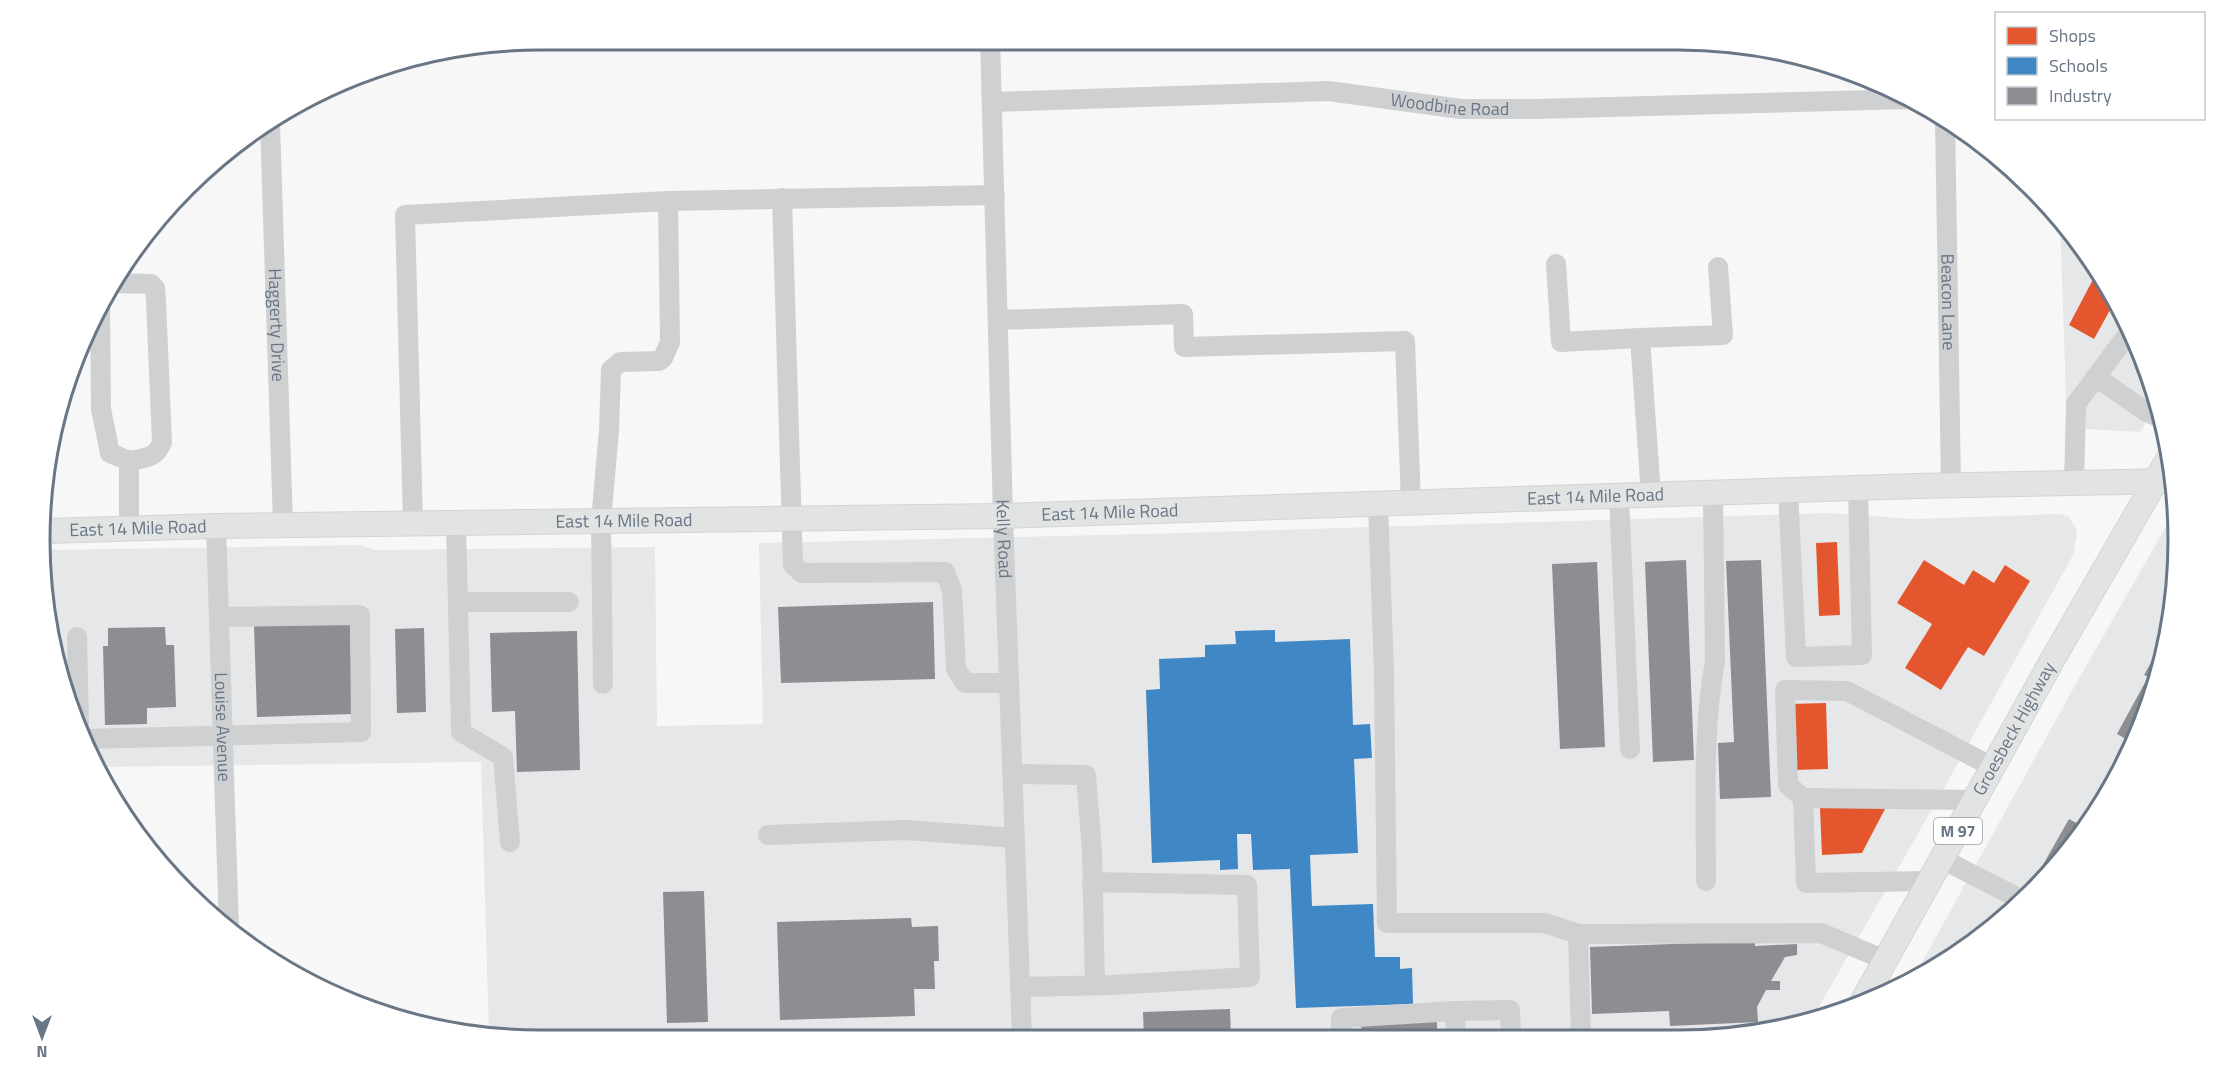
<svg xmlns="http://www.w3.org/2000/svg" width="2217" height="1079" viewBox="0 0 2217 1079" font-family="'Titillium Web',sans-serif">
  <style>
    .built { fill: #e6e7e8 }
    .shops { fill: #e4572e }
    .schools { fill: #3f88c5 }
    .industry { fill: #8d8d92 }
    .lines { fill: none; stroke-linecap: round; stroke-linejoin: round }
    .major-casing { stroke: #d3d4d5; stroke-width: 26 }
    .minor { stroke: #cfd0d2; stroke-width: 20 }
    .major { stroke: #e2e3e3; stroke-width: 24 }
    .labels { text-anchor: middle; stroke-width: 6; stroke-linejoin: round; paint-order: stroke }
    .shield { fill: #fff; stroke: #959faa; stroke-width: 1.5 }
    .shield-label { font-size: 16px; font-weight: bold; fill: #687686 }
    .street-label { font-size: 18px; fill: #687686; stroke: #fff }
    .rim { fill: none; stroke: #687686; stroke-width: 3 }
  </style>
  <rect width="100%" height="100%" fill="#f7f7f7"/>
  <!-- built -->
  <path class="built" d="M2060 220 2094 262 2140 348 2157 404 2140 432 2067 428Z
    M2175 511 2178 540 2168 637 2140 731 2075 844 1982 936 1915 975 2073 689Z
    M1830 513 1913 519 2060 514 2069 517 2076 528 2077 534 2073 555 1943 790 1813 1017 1743 1036 539 1040 489 1035 481 762 95 767 91 761 43 605 45 550 358 545 376 550 655 547 657 726 763 724 759 543 1146 534Z"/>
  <!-- shops -->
  <path class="shops" d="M2098 270 2115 301 2094 339 2069 325Z
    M1837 542 1840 615 1819 616 1816 543Z
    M1924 560 1964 585 1973 570 1994 583 2005 565 2030 581 1984 656 1968 647 1941 690 1905 668 1932 624 1897 603Z
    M1826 703 1828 769 1793 770 1790 704Z
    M1886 807 1862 853 1822 855 1820 808Z"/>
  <!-- schools -->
  <path class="schools" d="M1275 630V642L1350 639 1353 725 1370 724 1372 758 1354 759 1358 853 1310 855 1312 906 1373 904 1375 957H1400V969L1412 968 1413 1004 1296 1008 1290 869 1253 870 1251 834H1237L1238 869 1220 870V860L1152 863 1146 690 1160 689 1159 659 1205 657V645L1236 644 1235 631Z"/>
  <!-- industry -->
  <path class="industry" d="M1686 560 1694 760 1653 762 1645 562Z
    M1761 560 1771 797 1720 799 1718 743 1734 742 1726 561Z
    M1597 562 1605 747 1560 749 1552 564Z
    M933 602 935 679 781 683 778 607Z
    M350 624 352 714 257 717 254 626Z
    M165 627 166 645H174L176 707 147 708V724L105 725 103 646H108V628Z
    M424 628 426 712 397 713 395 629Z
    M2169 630 2140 731 2133 743 2117 734 2148 677 2144 675Z
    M577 631 580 770 517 772 515 711 492 712 490 633Z
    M2069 819 2084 827 2075 844 2040 879 2036 877Z
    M704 891 708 1022 667 1023 663 892Z
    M911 918 912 927 938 926 939 961H934L935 989H914L915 1016 780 1020 777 922Z
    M1755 941V946L1797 944V955L1785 957 1771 981H1780V990H1766L1757 1007 1758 1022 1670 1026 1669 1011 1592 1014 1590 947Z
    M1230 1009 1231 1038H1144L1143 1012Z
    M1437 1021V1037H1362L1361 1024Z"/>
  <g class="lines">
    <defs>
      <g id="major">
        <path id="s6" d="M46 531 216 526 1003 516 1916 486 2172 481"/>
        <path id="s7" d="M1861 1004 2054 657 2170 456"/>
      </g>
    </defs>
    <!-- major casing -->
    <use href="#major" class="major-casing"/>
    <!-- minor -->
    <g class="minor">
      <path id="s1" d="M990 39 1003 516 1022 1038"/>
      <path id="s2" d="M992 102 1328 91 1461 109H1535L1910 99"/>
      <path id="s3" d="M1945 118 1951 486"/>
      <path id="s4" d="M270 124 283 525"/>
      <path d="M782 198 793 565 802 573 945 572 952 590 956 669 965 683H1009"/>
      <path d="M1556 264 1561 342 1640 338"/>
      <path d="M112 283 151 284 155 288 156 301 162 442C156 459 144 458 129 461"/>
      <path d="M100 304 101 409 110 453 129 461V529"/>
      <path d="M998 320 1183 314 1184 347 1405 341 1411 503"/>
      <path d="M2096 377 2145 411 2161 418"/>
      <path d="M2074 484 2076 404 2131 330"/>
      <path d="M1788 490 1796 657 1862 655 1858 488"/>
      <path d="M1651 495 1640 338 1723 335 1718 267"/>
      <path d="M1619 496 1630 749"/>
      <path d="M1378 504 1384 673 1387 923H1545L1578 934"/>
      <path d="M456 523 461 732 503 757 510 842"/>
      <path d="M413 524 405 215 668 201 995 195"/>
      <path id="s5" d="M216 526 229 929"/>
      <path d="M458 602H569"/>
      <path d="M77 637 79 724"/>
      <path d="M603 684 601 521 609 430 611 370 620 362 659 361 663 358 670 342 668 201"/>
      <path d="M84 739 361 732 360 615 219 617"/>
      <path d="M1013 774 1086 775 1092 851 1095 985"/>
      <path d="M1803 798 1788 785 1785 690 1847 691 1993 767"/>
      <path d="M768 835 906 830 1015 838"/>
      <path d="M1942 859 2020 899"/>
      <path d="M1706 881C1706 808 1702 733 1715 661L1713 493"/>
      <path d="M1929 881 1806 883 1803 798 1975 800"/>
      <path d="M1020 987 1111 985 1250 977 1247 885 1092 882"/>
      <path d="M1455 1011 1510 1010 1511 1037"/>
      <path d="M1581 1036 1578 934 1821 933 1885 960"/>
      <path d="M1341 1037V1018L1455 1011 1456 1037"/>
    </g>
    <!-- major -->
    <use href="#major" class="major"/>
  </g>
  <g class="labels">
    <!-- shield labels -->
    <rect class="shield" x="1934" y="818" width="48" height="26" rx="4.5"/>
    <g class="shield-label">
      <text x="1958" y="837">M 97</text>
    </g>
    <!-- street labels -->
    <g class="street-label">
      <text dy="6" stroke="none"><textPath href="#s2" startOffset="459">Woodbine Road</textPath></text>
      <text dy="6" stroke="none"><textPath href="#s3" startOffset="184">Beacon Lane</textPath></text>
      <text dy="6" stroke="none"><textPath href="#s4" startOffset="201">Haggerty Drive</textPath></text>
      <text dy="6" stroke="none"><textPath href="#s6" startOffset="1550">East 14 Mile Road</textPath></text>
      <text dy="6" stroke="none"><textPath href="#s6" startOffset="1064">East 14 Mile Road</textPath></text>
      <text dy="6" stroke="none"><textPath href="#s6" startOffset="578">East 14 Mile Road</textPath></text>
      <text dy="6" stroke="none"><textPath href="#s6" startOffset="92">East 14 Mile Road</textPath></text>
      <text dy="6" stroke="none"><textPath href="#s1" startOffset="500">Kelly Road</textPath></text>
      <text dy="6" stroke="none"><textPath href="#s5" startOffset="201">Louise Avenue</textPath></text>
      <text dy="6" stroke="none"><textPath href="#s7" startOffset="315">Groesbeck Highway</textPath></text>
    </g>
  </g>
  <!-- crop -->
  <path d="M0 0H2217V1079H0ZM540 50H1678A490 490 0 0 1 2168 540V540A490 490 0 0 1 1678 1030H540A490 490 0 0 1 50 540V540A490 490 0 0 1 540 50Z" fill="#fff" fill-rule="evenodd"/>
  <path class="rim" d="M540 50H1678A490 490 0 0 1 2168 540V540A490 490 0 0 1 1678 1030H540A490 490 0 0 1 50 540V540A490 490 0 0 1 540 50Z"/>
  <!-- legend -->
  <rect x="1995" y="12" width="210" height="108" fill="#ffffff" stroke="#c3c8cf" stroke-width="1.5"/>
  <rect x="2007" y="27" width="30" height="18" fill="#e4572e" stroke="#c3c8cf" stroke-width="1.5"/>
  <text x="2049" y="42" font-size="18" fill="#687686">Shops</text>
  <rect x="2007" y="57" width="30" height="18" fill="#3f88c5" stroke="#c3c8cf" stroke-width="1.5"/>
  <text x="2049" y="72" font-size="18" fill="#687686">Schools</text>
  <rect x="2007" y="87" width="30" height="18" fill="#8d8d92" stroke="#c3c8cf" stroke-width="1.5"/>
  <text x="2049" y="102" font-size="18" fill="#687686">Industry</text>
  <!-- north arrow -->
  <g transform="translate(42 1037) rotate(180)" stroke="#ffffff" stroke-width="4.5" paint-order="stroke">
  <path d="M0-4.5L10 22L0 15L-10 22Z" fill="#687686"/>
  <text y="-9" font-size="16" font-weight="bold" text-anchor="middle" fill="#687686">N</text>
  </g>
</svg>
